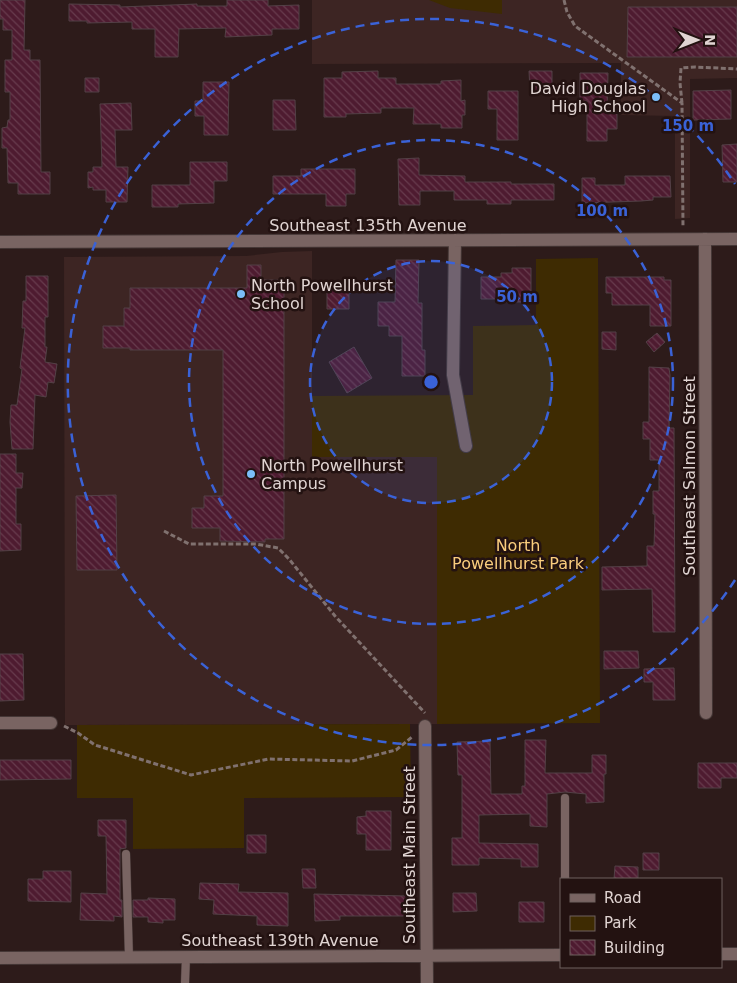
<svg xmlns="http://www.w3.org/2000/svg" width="737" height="983" viewBox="0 0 737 983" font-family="'DejaVu Sans',sans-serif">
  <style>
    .built { fill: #3d2523 }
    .park { fill: #3e2b02 }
    .building { fill: url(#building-back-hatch); stroke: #534046 }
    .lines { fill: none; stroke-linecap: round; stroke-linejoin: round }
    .service-casing { stroke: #453736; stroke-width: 9 }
    .minor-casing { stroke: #453736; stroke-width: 14 }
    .path { stroke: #80716f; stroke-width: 3; stroke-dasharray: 5 2.5; stroke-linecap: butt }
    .service { stroke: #796462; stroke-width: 8 }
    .minor { stroke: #796462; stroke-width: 12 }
    .ring { fill: none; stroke: #3a62d7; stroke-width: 2.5; stroke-dasharray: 9 6 }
    .poi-dot { fill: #7bbef9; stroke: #231211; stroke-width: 2 }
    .labels { text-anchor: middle; stroke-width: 5; stroke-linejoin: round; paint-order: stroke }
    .poi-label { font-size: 16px; fill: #e0d4d2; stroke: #231211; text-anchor: start }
    .street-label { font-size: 16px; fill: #e0d4d2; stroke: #231211 }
    .park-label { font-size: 16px; fill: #facd7d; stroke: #231211 }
    .centre { fill: #3a62d7; stroke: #231211; stroke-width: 2.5 }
    .ring-label { font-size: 15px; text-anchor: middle; font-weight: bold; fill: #3a62d7; stroke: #231211; stroke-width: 5; stroke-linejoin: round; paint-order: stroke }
  </style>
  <defs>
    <pattern id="building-back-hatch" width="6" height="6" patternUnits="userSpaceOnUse" patternTransform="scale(1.25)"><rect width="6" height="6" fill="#4e1b30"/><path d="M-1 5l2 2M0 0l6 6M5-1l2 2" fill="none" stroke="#673b4d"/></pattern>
  </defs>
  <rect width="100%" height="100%" fill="#2d1b1a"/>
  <!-- built -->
  <path class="built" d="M312 0H737V78L690 79V218L675 219V116L621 115V63L312 64Z
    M312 251V457H437V724L65 725 64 257 246 256 282 252Z"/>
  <!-- park -->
  <path class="park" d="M429 0H502V14L450 8Z
    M598 258 600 723 437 724V457H312V396L473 395V326L536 325V259Z
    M410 724 411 797 244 798V848L133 849V798H77V725Z"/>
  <!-- building -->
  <path class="building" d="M0 0H25L24 50H30V60H40L41 172H50V194H18V183H8L7 148H2V128L7 127 8 120H10V92H5V60H12V30H3V19H0Z
    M227 0H268V6L299 5V29H272V35L225 37 226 28 179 29 178 57H155V29H132V22L87 23V21H69V4L120 5V7L197 4V6H227Z
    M628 7H737V57H627Z
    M378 71V78H396V84H441V81L461 80V101L465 100V115H462V128H441V124H413L414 108H381V113L346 114V117H324V78H342V72Z
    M529 71H552V91H530Z
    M580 73H608L607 111H617V129H607V141H587V101H580Z
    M85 78H99V92H85Z
    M203 82H229L228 135H204V116H195V101H203Z
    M731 90V119L693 120V91Z
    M488 91H518V140H497V109H488Z
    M273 100H295L296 130H273Z
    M131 103 132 130H115L116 167H128L127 202H106V190H93V187L88 188V172H93V167H102L100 104Z
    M737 144V182H723L722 145Z
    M419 158V175L465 176V182H511V184H554V200H511V204H487V200H454V191H420V205H399L398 159Z
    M190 162H227V181H214V203L178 204V207H152V185H190Z
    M301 169H355V194H346V206H326V194H273V176H301Z
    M625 176H670L671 197H653V200L641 201 582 203V178H595V185H625Z
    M396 260H419L418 303H422V350H425V376H402V336H389V326H378V302H395Z
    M247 265H261V280H284V539H265V542L220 541V528H192V508H204V496H223V350H130V348H103V326H124V308H130V288H247Z
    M512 268H531V302H499V299H481V277H501V273H512Z
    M26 276H48V317H45V347H47L45 362 57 364 54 383 48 382 46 397 35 395 33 449H12L10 422 11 405H17L22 369 20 368 25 328H22L23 301H26Z
    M606 277H664V280H671V326H650V305H612V293H606Z
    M327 288H349V309H327Z
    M602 332H616V350L602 349Z
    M657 333 665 342 654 352 646 342Z
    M354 347 372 378 347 393 329 362Z
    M649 367 669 368 670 375 669 428H674L675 632H653L652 589 602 590V567L647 566V546H654L655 514H653V491H659V460H650V439H643V422H649Z
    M0 454H16V473H23L22 488H16V524H21V550L0 551Z
    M116 495 117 570H77L76 496Z
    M604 651H638L639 668 604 669Z
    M0 654H23L24 700 0 701Z
    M674 668 675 700H653V682H644V669Z
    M525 740H546L545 773H592V755H606V774H604V802L586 803V794L565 792 547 794V827L530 826V814L479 815V843L538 844V867H521V859L479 858V865H452V838H462V775H458L457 742 490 741 491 794H522V786H525Z
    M0 760H71V779L0 780Z
    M698 763H737V778H721V788H698Z
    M366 811H391V850H366V834H357V817L366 816Z
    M98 820H126V848L120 849V900H122V917L114 916V921L80 920 81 893 107 894 106 836H98Z
    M247 835H266V853H247Z
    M643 853H659V870H643Z
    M615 866 638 867V879H614Z
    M302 869H315L316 888H303Z
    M43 871H71V902L28 901V879H43Z
    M200 883 239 884 238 892 288 893V926L257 925V916L213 914 214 900 199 899Z
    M453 893H476L477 911 453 912Z
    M314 894 407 896V916H340V920L315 921Z
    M148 898 175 899V920H163V923L148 922V917H133V900H148Z
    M519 902H544V922H519Z"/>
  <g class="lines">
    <defs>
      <path id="service" d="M126 854 129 958
        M565 879V798
        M185 983 186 957"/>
      <path id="minor" d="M705 239 706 713
        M455 240 453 375 466 446
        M0 242 737 239
        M0 723H51
        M425 726 427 983
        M721 954H737
        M0 958 561 955"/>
    </defs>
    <!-- service casing -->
    <use href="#service" class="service-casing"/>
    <!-- minor casing -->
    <use href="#minor" class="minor-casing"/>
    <!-- path -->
    <path class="path" d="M564 0 567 12 575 26 682 103 683 227
      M682 103 680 83 681 68 695 67 737 69
      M164 531 189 544H256L278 548 289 559 335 616 425 713
      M64 726 78 733 95 745 191 775 269 759 352 761 396 750 412 737"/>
    <!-- service -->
    <use href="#service" class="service"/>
    <!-- minor -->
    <use href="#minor" class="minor"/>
  </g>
  <!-- distance rings -->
  <circle cx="431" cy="382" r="121" fill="#3a62d7" fill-opacity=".12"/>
  <g class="ring">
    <circle cx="431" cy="382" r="121"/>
    <circle cx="431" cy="382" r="242"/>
    <path d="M735 580A363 363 0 1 1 735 184"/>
  </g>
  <!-- markers -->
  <g class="poi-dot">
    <circle cx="656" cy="97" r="5"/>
    <circle cx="241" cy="294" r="5"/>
    <circle cx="251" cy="474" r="5"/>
  </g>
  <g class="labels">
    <!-- poi labels -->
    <g class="poi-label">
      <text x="646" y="94" text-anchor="end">David Douglas<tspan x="646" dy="18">High School</tspan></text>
      <text x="251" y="291">North Powellhurst<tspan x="251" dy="18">School</tspan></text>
      <text x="261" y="471">North Powellhurst<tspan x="261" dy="18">Campus</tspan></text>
    </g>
    <!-- street labels -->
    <g class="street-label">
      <text x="368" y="231">Southeast 135th Avenue</text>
      <text transform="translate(689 476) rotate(-90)" y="6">Southeast Salmon Street</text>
      <text transform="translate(409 855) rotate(-90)" y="6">Southeast Main Street</text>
      <text x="280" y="946">Southeast 139th Avenue</text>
    </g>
    <!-- park labels -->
    <g class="park-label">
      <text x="518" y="551">North<tspan x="518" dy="18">Powellhurst Park</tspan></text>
    </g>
  </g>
  <circle cx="431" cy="382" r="8" class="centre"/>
  <g class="ring-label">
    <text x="688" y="131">150 m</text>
    <text x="602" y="216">100 m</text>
    <text x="517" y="302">50 m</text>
  </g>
  <!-- legend -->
  <rect x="560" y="878" width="162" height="90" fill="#231211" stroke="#6f605e"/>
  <rect x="570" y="894" width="25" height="8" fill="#796462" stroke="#6f605e"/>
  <text x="604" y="903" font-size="15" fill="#e0d4d2">Road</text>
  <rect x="570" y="916" width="25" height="15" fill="#3e2b02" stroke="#6f605e"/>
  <text x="604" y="928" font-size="15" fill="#e0d4d2">Park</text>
  <rect x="570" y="940" width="25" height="15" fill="url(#building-back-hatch)" stroke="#6f605e"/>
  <text x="604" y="953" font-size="15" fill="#e0d4d2">Building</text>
  <!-- north arrow -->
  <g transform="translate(697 40) rotate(90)" stroke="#231211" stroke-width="4" paint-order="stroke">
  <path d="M0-4L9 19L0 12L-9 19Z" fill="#e0d4d2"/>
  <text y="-8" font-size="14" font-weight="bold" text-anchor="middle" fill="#e0d4d2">N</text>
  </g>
</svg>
